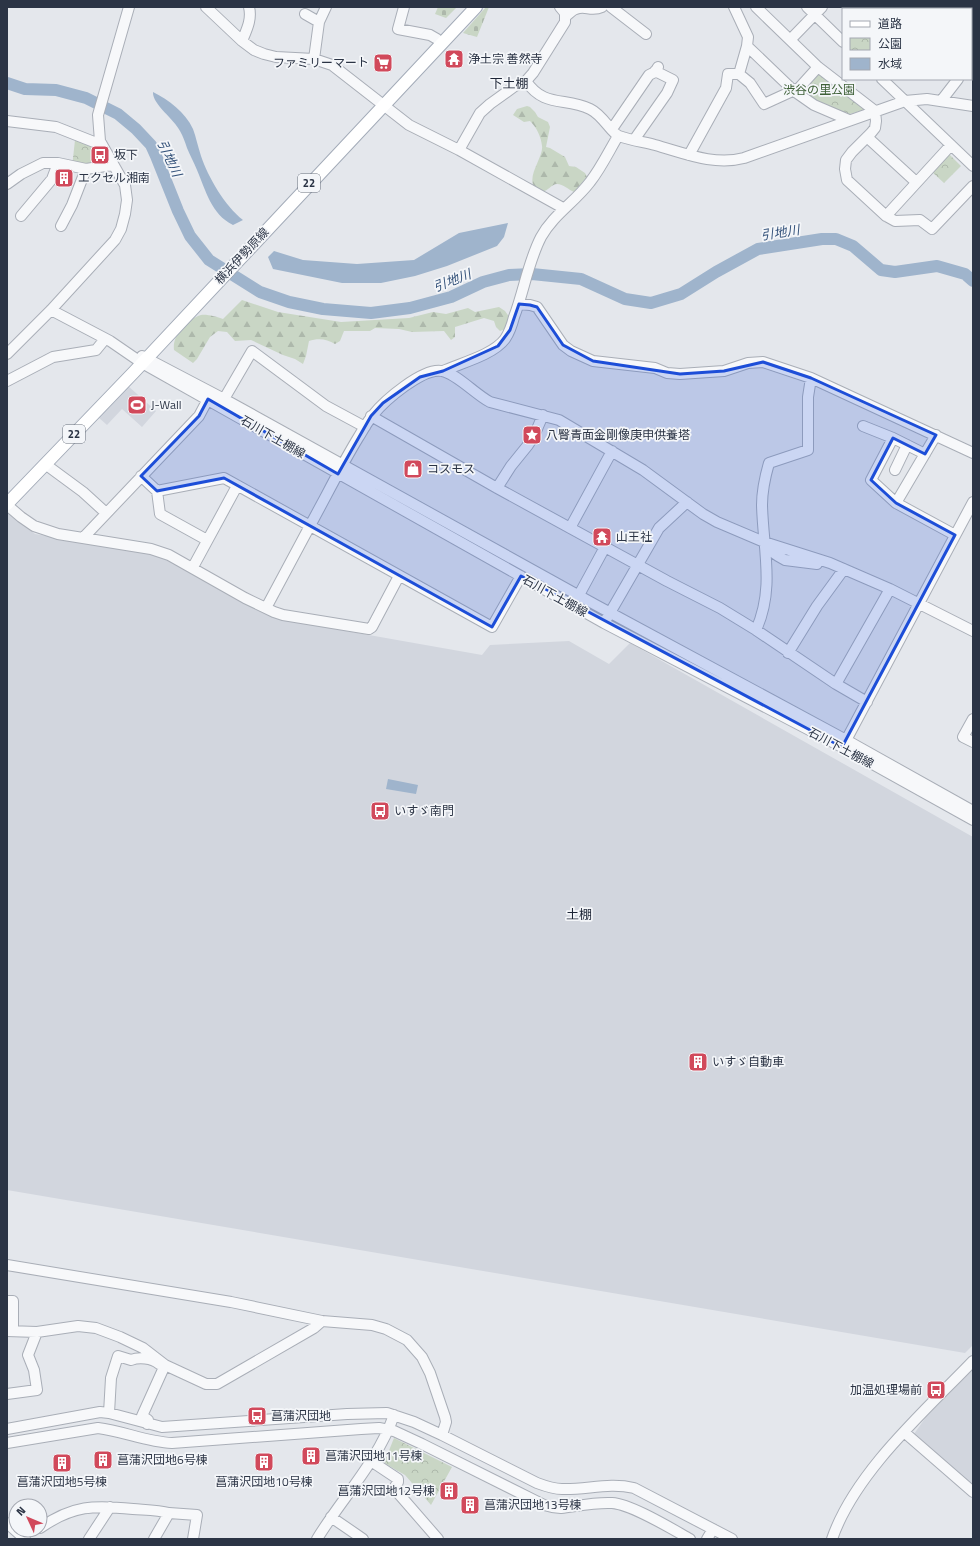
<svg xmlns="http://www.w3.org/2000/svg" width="980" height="1546" viewBox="0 0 980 1546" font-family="'Titillium Web','Noto Sans JP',sans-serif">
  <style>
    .built { fill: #d2d6de }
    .forest { fill: url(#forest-firs) }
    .cemetery { fill: url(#cemetery-stones) }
    .park { fill: url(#park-crowns) }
    .water { fill: #9fb4cc }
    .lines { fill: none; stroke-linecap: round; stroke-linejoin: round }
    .river { stroke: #9fb4cc; stroke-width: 12 }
    .minor-casing { stroke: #a9aeb7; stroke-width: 12 }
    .major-casing { stroke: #a3abb8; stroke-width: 14 }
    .minor { stroke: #f7f8fa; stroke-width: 10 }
    .major { stroke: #fff; stroke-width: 12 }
    .marked { fill: #1d4ed8; fill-opacity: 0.2; stroke: #1d4ed8; stroke-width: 3; stroke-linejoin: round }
    .labels { text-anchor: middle; stroke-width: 3.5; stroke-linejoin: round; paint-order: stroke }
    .shield { fill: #f4f6f9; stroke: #676e7b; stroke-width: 1 }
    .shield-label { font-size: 11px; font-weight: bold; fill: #2b3445 }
    .poi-label { font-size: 12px; fill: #2b3445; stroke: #f4f6f9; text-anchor: start }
    .park-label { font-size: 12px; fill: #3f6138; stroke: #f4f6f9 }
    .street-label { font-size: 12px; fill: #2b3445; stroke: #f4f6f9 }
    .neighbourhood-label { font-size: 13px; fill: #1d2536; stroke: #f4f6f9 }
    .water-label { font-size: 13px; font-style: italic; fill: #34527a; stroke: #f4f6f9 }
  </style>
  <defs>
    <pattern id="forest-firs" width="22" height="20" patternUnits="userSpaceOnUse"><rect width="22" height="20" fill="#c9d6c5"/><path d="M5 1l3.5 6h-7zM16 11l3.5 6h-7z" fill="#adb8ab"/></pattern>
    <pattern id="cemetery-stones" width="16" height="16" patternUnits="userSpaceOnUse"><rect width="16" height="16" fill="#c9d6c5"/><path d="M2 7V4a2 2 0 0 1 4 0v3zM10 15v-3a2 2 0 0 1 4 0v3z" fill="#adb8ab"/></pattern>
    <pattern id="park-crowns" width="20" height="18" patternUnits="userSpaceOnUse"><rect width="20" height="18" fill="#c9d6c5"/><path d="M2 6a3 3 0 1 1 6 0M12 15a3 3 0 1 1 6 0" fill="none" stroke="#adb8ab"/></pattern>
  </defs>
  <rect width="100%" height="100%" fill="#e4e7ec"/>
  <!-- built -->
  <path class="built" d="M127 385 156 411 142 427 122 409 107 425 98 417Z
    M9 512 35 534 157 555 184 567 253 608 284 620 482 655 490 645 569 641 609 664 630 643 973 837V1345L965 1353 7 1190V513Z
    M973 1368V1486L914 1434 926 1417Z"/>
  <!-- forest -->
  <path class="forest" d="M527 106 530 107 535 112 538 117 548 122 550 127 546 147 550 148 565 157 569 166 576 167 585 173 587 177 574 192C569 190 563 184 557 184 551 184 547 193 541 191 520 184 544 158 542 146 541 137 537 128 530 121L524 122 513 115 517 109Z
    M242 300 278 312 341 322 409 318 433 312 446 314 468 308 475 312 499 307 505 311 510 318 505 329 500 331 496 327 494 321 484 318 455 327V337L451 340 444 331 412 332 399 329 375 328 370 331H344L340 341 335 344C327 339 318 338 309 341L306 356 303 364 295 359 283 355 251 340 235 341 227 332 218 331 210 337 197 359 193 363 174 350C172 335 187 319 201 315 207 314 217 317 223 319Z"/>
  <!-- cemetery -->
  <path class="cemetery" d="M438 7H457L446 18 435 14Z
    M486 7H489L477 37 463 33Z"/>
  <!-- park -->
  <path class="park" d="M817 72 867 109 843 116 798 91Z
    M75 140 86 144 95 145 106 164 72 167Z
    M948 153 961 166 944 183 931 171Z
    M394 1438 452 1467 431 1505 405 1475 384 1463Z"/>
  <!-- water -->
  <path class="water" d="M153 92C169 100 185 112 193 129 196 137 198 147 201 156 208 177 225 206 243 220L233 225C211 214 206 191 197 170 194 163 190 155 187 148 185 142 183 136 180 131 174 119 152 104 153 92Z
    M508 223 504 237 497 246 447 266 415 276 381 283H342L273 269 268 257 274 251 303 260 357 264 414 260 459 233Z
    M388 779 418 785 416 794 386 789Z"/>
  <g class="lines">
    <!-- river -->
    <path class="river" d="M7 83 25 89 56 90 86 98 118 114 136 129 151 145 156 156 178 211 190 236 209 260 260 292 289 302 323 309 371 313 410 308 451 297 483 282 509 275 532 274 581 279 625 299 651 303 681 294 716 272 758 249 822 239H836L853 246 881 270 895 272 937 266 965 274 973 281"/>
    <defs>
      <path id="minor" d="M206 7 242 41 254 50 264 54 276 57 314 59 332 65 409 125 459 150 563 208
        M404 7 398 29 430 35 437 39
        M611 7 646 34
        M734 7 748 37 747 46 739 74 750 83 764 104 799 88 818 67
        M756 7 818 67 875 111 876 121 875 128 871 133 852 152 846 160 845 169 847 180 886 216 895 221 920 220 932 229 973 186
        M807 7 843 42
        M877 7 879 9
        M965 7 967 9
        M305 14 319 22
        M565 17C568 15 572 10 576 9 585 5 591 12 602 7
        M790 40 822 7
        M242 41C247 29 252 19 249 7
        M747 46 794 91 814 105 849 120
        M314 59 319 22 326 7
        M971 64 973 61
        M882 79 973 166
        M526 81C544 108 565 97 590 109 603 115 611 133 619 136 630 140 643 142 655 145 684 153 714 166 744 158L905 101 927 99 973 106
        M941 101 958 79
        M7 121 56 127 94 142 100 141
        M612 129 649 75 655 72 658 67
        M867 137 916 182
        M634 140 667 93 673 80 655 71
        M459 150 480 113 490 104 515 86 526 81 533 73 565 22V13L560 7
        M689 155 726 88 728 74H739
        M7 184 21 174 43 163H58L86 169 112 165
        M21 216 52 179 58 163
        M886 216 951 145
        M61 226 72 205 86 169
        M519 304 530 305 537 307 563 345 571 351 593 361 655 368 667 373 680 374 724 371 748 363 763 362 811 378 973 453
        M51 310 110 341 142 363 604 623 842 747 973 820
        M7 354 51 310 115 240 121 229 125 214 127 200 125 185 100 141 98 115 129 7
        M142 356 224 399 594 604 846 740 973 811
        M443 371C461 363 493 355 505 339 509 333 512 325 514 317 524 291 528 262 541 237 553 215 575 202 590 182 601 168 609 151 618 136
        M7 381 53 357 96 350 105 339
        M224 399 252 351 326 406 365 427
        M371 416 497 488 667 581 720 608 756 630 836 684 867 702
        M863 426 893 438 925 454
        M936 435 896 503 955 535
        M893 438 871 480 896 503
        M45 464 83 492 106 513
        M895 470 907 445
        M141 476 157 491 224 478 492 627 521 576
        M497 488 511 466 528 445 534 436 543 415
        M157 491 160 514 207 540
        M7 505 21 517 34 526 58 534 151 549 169 555 245 598 274 612 283 615 369 629 372 627 399 576
        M570 528 612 451
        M83 538 199 416 208 399
        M765 547 778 556 785 560 817 564
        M193 567 237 486
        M579 595 605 547
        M266 608C286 570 307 532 327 494 337 475 347 456 358 438 363 430 367 422 373 415 384 401 423 367 442 371 456 373 476 395 490 402L559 420 643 470 703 514 717 522 764 542 830 563 890 589 973 631
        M607 618 659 528 687 502
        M756 630C775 588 763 549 762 505 762 491 765 477 769 463L808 450V397L811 378
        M788 653 817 606 844 569
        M836 684 890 589
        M973 719 963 737 973 742
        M843 746 973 502
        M7 1265 231 1302 322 1321 372 1325 386 1329 407 1340 422 1357 430 1373 445 1417 446 1422 442 1435
        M7 1301H13V1331
        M7 1331 37 1332 78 1326 96 1328 120 1337 143 1348 165 1365 206 1384H217L314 1328 322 1321
        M7 1394 37 1390 34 1370 28 1355 37 1332
        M109 1413 111 1378 118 1356 131 1360C139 1357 152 1358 159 1364
        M147 1424 148 1420 142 1416 165 1365
        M7 1429 100 1412 109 1413 162 1427 347 1414 387 1413 414 1422 442 1435 537 1483C545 1486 553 1489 562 1489 586 1490 609 1482 634 1488L732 1539
        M904 1432 973 1492
        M7 1443 98 1428C123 1431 147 1442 172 1443L361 1429 379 1428 394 1431 422 1444 544 1505 552 1507 561 1508C577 1506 596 1502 612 1503 631 1504 672 1529 690 1539
        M371 1461 398 1479V1482L393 1490 398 1493 438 1539
        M169 1513 197 1515 193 1539
        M331 1517 363 1539
        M7 1523 25 1539
        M40 1528C73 1505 94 1505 133 1509 145 1510 158 1510 169 1513L154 1539
        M89 1539 110 1507
        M317 1539C342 1498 378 1461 394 1415
        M707 1539 713 1529
        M832 1539C855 1472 925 1411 973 1361"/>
      <path id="major" d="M7 504 134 372 476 7"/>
    </defs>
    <!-- minor casing -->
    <use href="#minor" class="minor-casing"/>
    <!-- major casing -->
    <use href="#major" class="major-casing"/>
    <!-- minor -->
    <use href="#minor" class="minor"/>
    <!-- major -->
    <use href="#major" class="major"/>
  </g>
  <!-- marked area -->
  <path class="marked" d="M519 304 530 305 537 307 563 345 593 361 680 374 724 371 763 362 811 378 936 435 925 454 893 438 871 480 896 503 955 535 842 747 521 576 492 627 224 478 157 491 141 476 199 416 208 399 338 474 371 416 383 403 420 377 443 371 498 346 510 330Z"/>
  <!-- icons -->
  <defs>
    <symbol id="temple-square" viewBox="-11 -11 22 22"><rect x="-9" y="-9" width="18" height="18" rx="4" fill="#d1495b" stroke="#f4f6f9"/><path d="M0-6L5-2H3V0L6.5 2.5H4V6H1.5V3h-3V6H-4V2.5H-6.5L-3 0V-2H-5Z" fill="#fff"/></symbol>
    <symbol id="supermarket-square" viewBox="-11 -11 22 22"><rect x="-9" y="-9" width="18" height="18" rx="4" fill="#d1495b" stroke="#f4f6f9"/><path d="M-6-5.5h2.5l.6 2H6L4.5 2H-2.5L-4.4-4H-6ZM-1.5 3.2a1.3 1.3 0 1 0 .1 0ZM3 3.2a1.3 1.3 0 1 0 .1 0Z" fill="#fff"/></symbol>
    <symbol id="bus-square" viewBox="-11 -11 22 22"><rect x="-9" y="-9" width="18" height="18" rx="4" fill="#d1495b" stroke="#f4f6f9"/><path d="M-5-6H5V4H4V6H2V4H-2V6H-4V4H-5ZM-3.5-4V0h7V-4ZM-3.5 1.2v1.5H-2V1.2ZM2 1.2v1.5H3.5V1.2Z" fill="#fff"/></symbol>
    <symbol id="building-square" viewBox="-11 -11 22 22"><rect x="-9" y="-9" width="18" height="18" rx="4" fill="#d1495b" stroke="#f4f6f9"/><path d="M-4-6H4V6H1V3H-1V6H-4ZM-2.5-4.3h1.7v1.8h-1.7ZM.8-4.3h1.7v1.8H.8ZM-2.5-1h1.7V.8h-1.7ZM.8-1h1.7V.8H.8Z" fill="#fff"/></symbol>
    <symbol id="stadium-square" viewBox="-11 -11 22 22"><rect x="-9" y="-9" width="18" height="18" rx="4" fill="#d1495b" stroke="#f4f6f9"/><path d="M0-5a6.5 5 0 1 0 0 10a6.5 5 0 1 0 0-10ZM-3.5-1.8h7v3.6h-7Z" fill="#fff"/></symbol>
    <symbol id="sight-square" viewBox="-11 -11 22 22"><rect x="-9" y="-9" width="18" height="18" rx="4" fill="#d1495b" stroke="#f4f6f9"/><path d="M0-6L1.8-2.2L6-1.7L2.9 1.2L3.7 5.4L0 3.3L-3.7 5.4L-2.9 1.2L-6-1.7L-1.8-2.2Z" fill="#fff"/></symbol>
    <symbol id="shop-square" viewBox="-11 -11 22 22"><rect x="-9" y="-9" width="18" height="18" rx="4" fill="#d1495b" stroke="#f4f6f9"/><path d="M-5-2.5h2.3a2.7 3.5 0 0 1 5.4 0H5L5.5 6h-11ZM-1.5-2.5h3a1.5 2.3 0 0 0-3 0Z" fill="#fff"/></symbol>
  </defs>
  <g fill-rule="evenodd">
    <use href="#temple-square" x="443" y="48" width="22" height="22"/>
    <use href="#supermarket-square" x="372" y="52" width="22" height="22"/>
    <use href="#bus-square" x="89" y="144" width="22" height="22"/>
    <use href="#building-square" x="53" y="167" width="22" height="22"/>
    <use href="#stadium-square" x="126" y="394" width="22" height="22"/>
    <use href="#sight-square" x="521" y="424" width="22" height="22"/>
    <use href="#shop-square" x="402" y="458" width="22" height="22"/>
    <use href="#temple-square" x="591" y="526" width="22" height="22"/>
    <use href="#bus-square" x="369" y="800" width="22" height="22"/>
    <use href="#building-square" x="687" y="1051" width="22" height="22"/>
    <use href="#bus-square" x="925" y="1379" width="22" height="22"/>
    <use href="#bus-square" x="246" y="1405" width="22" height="22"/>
    <use href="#building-square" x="300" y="1445" width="22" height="22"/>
    <use href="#building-square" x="92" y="1449" width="22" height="22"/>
    <use href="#building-square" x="253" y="1451" width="22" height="22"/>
    <use href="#building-square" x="51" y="1452" width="22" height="22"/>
    <use href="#building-square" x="438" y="1480" width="22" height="22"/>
    <use href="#building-square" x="459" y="1494" width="22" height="22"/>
  </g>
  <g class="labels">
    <!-- shield labels -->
    <g class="shield">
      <rect x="298" y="174" width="22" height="18" rx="3"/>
      <rect x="63" y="425" width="22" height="18" rx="3"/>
    </g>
    <g class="shield-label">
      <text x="309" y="187">22</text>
      <text x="74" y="438">22</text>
    </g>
    <!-- poi labels -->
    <g class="poi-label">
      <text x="468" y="63">浄土宗 善然寺</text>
      <text x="369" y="67" text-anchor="end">ファミリーマート</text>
      <text x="114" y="159">坂下</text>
      <text x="78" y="182">エクセル湘南</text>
      <text x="151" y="409">J-Wall</text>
      <text x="546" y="439">八臀青面金剛像庚申供養塔</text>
      <text x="427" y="473">コスモス</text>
      <text x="616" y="541">山王社</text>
      <text x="394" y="815">いすゞ南門</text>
      <text x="712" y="1066">いすゞ自動車</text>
      <text x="922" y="1394" text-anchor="end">加温処理場前</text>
      <text x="271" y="1420">菖蒲沢団地</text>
      <text x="325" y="1460">菖蒲沢団地11号棟</text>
      <text x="117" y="1464">菖蒲沢団地6号棟</text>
      <text x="62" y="1486" text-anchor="middle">菖蒲沢団地5号棟</text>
      <text x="264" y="1486" text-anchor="middle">菖蒲沢団地10号棟</text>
      <text x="435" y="1495" text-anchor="end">菖蒲沢団地12号棟</text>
      <text x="484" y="1509">菖蒲沢団地13号棟</text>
    </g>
    <!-- park labels -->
    <g class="park-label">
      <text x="819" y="94">渋谷の里公園</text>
    </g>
    <!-- street labels -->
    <g class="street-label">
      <text transform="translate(242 256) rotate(-47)" y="4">横浜伊勢原線</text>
      <text transform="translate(273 437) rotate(30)" y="4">石川下土棚線</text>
      <text transform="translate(555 596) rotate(29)" y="4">石川下土棚線</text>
      <text transform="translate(841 748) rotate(28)" y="4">石川下土棚線</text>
    </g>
    <!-- neighbourhood labels -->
    <g class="neighbourhood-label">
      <text x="509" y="88">下土棚</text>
      <text x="579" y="919">土棚</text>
    </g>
    <!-- water labels -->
    <g class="water-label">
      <text transform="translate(170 158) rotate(65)" y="5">引地川</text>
      <text transform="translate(780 232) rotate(-9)" y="5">引地川</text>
      <text transform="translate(452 280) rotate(-21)" y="5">引地川</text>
    </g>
  </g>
  <!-- border -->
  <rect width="980" height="1546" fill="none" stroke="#2b3445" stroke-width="16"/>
  <!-- legend -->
  <rect x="842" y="8" width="130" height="72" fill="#f4f6f9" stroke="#a4a8b1"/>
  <rect x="850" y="21" width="20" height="6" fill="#ffffff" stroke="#a4a8b1"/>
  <text x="878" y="28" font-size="12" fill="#2b3445">道路</text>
  <rect x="850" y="38" width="20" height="12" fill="url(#park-crowns)" stroke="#a4a8b1"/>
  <text x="878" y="48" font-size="12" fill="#2b3445">公園</text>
  <rect x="850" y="58" width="20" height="12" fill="#9fb4cc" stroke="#a4a8b1"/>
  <text x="878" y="68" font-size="12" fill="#2b3445">水域</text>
  <!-- north arrow -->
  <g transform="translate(28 1518) rotate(314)"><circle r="19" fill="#f4f6f9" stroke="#a4a8b1"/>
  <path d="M0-3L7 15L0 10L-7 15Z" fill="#d1495b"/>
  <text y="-6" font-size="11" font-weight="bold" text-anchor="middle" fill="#2b3445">N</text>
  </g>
</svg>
